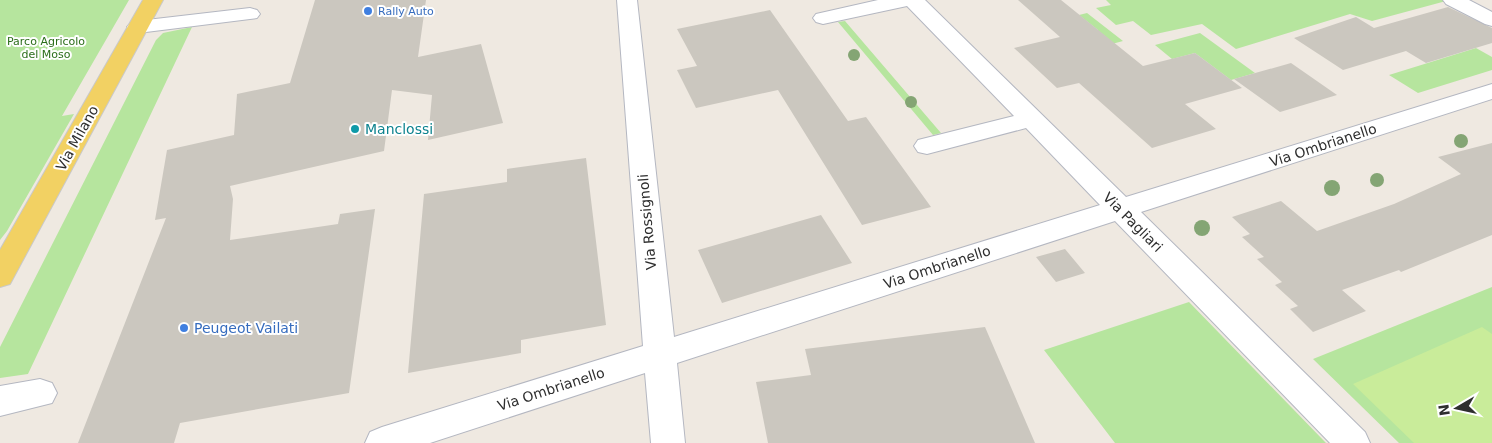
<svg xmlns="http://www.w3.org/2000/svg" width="1492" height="443" viewBox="0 0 1492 443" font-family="'DejaVu Sans',sans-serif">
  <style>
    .green { fill: #b6e59e }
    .pitch { fill: #c9ec9a }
    .building { fill: #cbc7bf }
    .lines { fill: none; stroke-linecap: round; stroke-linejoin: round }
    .minor-casing { stroke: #b4b7c1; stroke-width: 2 }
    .major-casing { stroke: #c9c9c9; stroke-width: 2 }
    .minor { fill: #fff; fill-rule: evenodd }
    .major { fill: #f2d163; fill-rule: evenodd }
    .tree { fill: #84a574 }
    .shop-dot { fill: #3f7fe0; stroke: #fff; stroke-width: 2 }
    .culture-dot { fill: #0f9aa8; stroke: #fff; stroke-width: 2 }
    .labels { text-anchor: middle; stroke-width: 4; stroke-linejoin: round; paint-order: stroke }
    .far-shop-label { font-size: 11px; fill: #366cbe; stroke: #fff; text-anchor: start }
    .far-park-label { font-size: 11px; fill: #2c6e1b; stroke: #fff }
    .culture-label { font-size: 14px; fill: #0d838f; stroke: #fff; text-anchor: start }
    .street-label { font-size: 14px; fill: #2e2e2e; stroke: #fff }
    .shop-label { font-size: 14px; fill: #366cbe; stroke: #fff; text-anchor: start }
  </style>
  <rect width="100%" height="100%" fill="#efe9e1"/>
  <!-- green -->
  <path class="green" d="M0 0H129L62 116 74 114 7 231 0 240Z
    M1106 0H1444L1446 1 1372 21 1350 14 1236 49 1202 24 1151 35 1133 21 1116 25 1096 8 1111 5Z
    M1087 13 1123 41 1086 51 1098 30 1079 15Z
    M845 21 941 133 933 135 838 22Z
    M192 27 28 374 0 378V347L156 40 163 33Z
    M1200 33 1255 73 1231 80 1195 53 1172 59 1155 45Z
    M1476 48 1492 57V70L1418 93 1389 75Z
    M1492 287V443H1399L1313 359Z
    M1189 302 1326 443H1115L1044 350Z"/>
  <!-- pitch -->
  <path class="pitch" d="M1482 327 1492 334V443H1414L1353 384Z"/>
  <!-- building -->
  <path class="building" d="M315 0H426L418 57 481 44 503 123 428 140 432 95 392 90 384 151 230 186 233 199 230 240 338 224 340 214 375 209 349 393 180 423 174 443H78L166 218 155 220 167 150 234 135 237 94 290 83Z
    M1018 0H1061L1143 66 1195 53 1242 88 1185 104 1216 129 1152 148 1079 83 1057 88 1014 48 1060 37Z
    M1448 7 1492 28V43L1426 63 1406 51 1343 70 1294 38 1356 17 1374 28Z
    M770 10 848 121 866 117 931 207 862 225 778 90 696 108 677 70 697 66 677 29Z
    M1291 63 1337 95 1280 112 1234 79Z
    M1492 143V235L1401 272 1399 270 1342 290 1366 311 1313 332 1290 309 1298 306 1275 285 1282 282 1257 259 1264 257 1242 237 1250 234 1232 217 1281 201 1317 231 1394 204 1461 174 1438 157Z
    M586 158 606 325 521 340V353L408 373 424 194 507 182V169Z
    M821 215 852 263 722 303 698 250Z
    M1065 249 1085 273 1056 282 1036 257Z
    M985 327 1035 443H768L756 382 811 375 805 349Z"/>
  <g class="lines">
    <defs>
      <path id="minor" d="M617 0H637L674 337 1100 205 1026 128 927 154 918 152 914 146 918 140 1014 116 907 6 823 24 816 22 813 18 816 14 878 0H925L1126 197 1492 84V99L1141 212 1365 432 1370 443H1330L1115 221 677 363 685 443H651L645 373 430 443H365L370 432 382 427 643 346Z
        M1443 0H1469L1492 12V26L1485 24 1446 4Z
        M250 8 257 10 260 14 257 18 138 33 131 31 127 27 131 23 138 21Z
        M40 379 52 383 57 393 52 403 0 416V386Z"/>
      <path id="major" d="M143 0H163L10 284 0 287V250Z"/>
    </defs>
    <!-- minor casing -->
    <use href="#minor" class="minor-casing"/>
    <!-- major casing -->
    <use href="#major" class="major-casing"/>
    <!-- minor -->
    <use href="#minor" class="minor"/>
    <!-- major -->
    <use href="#major" class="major"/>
  </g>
  <!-- trees -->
  <g class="tree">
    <circle cx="854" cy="55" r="6"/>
    <circle cx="911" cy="102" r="6"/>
    <circle cx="1461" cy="141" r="7"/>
    <circle cx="1377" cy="180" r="7"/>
    <circle cx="1332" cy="188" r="8"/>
    <circle cx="1202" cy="228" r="8"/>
  </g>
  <!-- markers -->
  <g class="shop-dot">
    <circle cx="368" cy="11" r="5"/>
    <circle cx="184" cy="328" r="5"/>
  </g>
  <circle class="culture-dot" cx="355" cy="129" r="5"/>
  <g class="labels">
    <!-- far-shop labels -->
    <g class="far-shop-label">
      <text x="378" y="15">Rally Auto</text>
    </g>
    <!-- far-park labels -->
    <g class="far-park-label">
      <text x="46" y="45">Parco Agricolo<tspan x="46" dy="13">del Moso</tspan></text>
    </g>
    <!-- culture labels -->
    <g class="culture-label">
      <text x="365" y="134">Manclossi</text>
    </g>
    <!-- street labels -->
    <g class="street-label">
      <text transform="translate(77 138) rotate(-61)" y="5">Via Milano</text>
      <text transform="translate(1323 145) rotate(-18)" y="5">Via Ombrianello</text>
      <text transform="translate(647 222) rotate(-95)" y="5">Via Rossignoli</text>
      <text transform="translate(1133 222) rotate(45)" y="5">Via Pagliari</text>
      <text transform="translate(937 267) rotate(-18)" y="5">Via Ombrianello</text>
      <text transform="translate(551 389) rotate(-18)" y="5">Via Ombrianello</text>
    </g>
    <!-- shop labels -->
    <g class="shop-label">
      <text x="194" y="333">Peugeot Vailati</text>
    </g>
  </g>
  <!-- north arrow -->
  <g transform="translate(1457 408) rotate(261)" stroke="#ffffff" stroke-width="4" paint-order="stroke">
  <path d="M0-4L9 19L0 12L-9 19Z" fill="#2e2e2e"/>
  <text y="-8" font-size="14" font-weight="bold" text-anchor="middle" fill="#2e2e2e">N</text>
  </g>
</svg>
